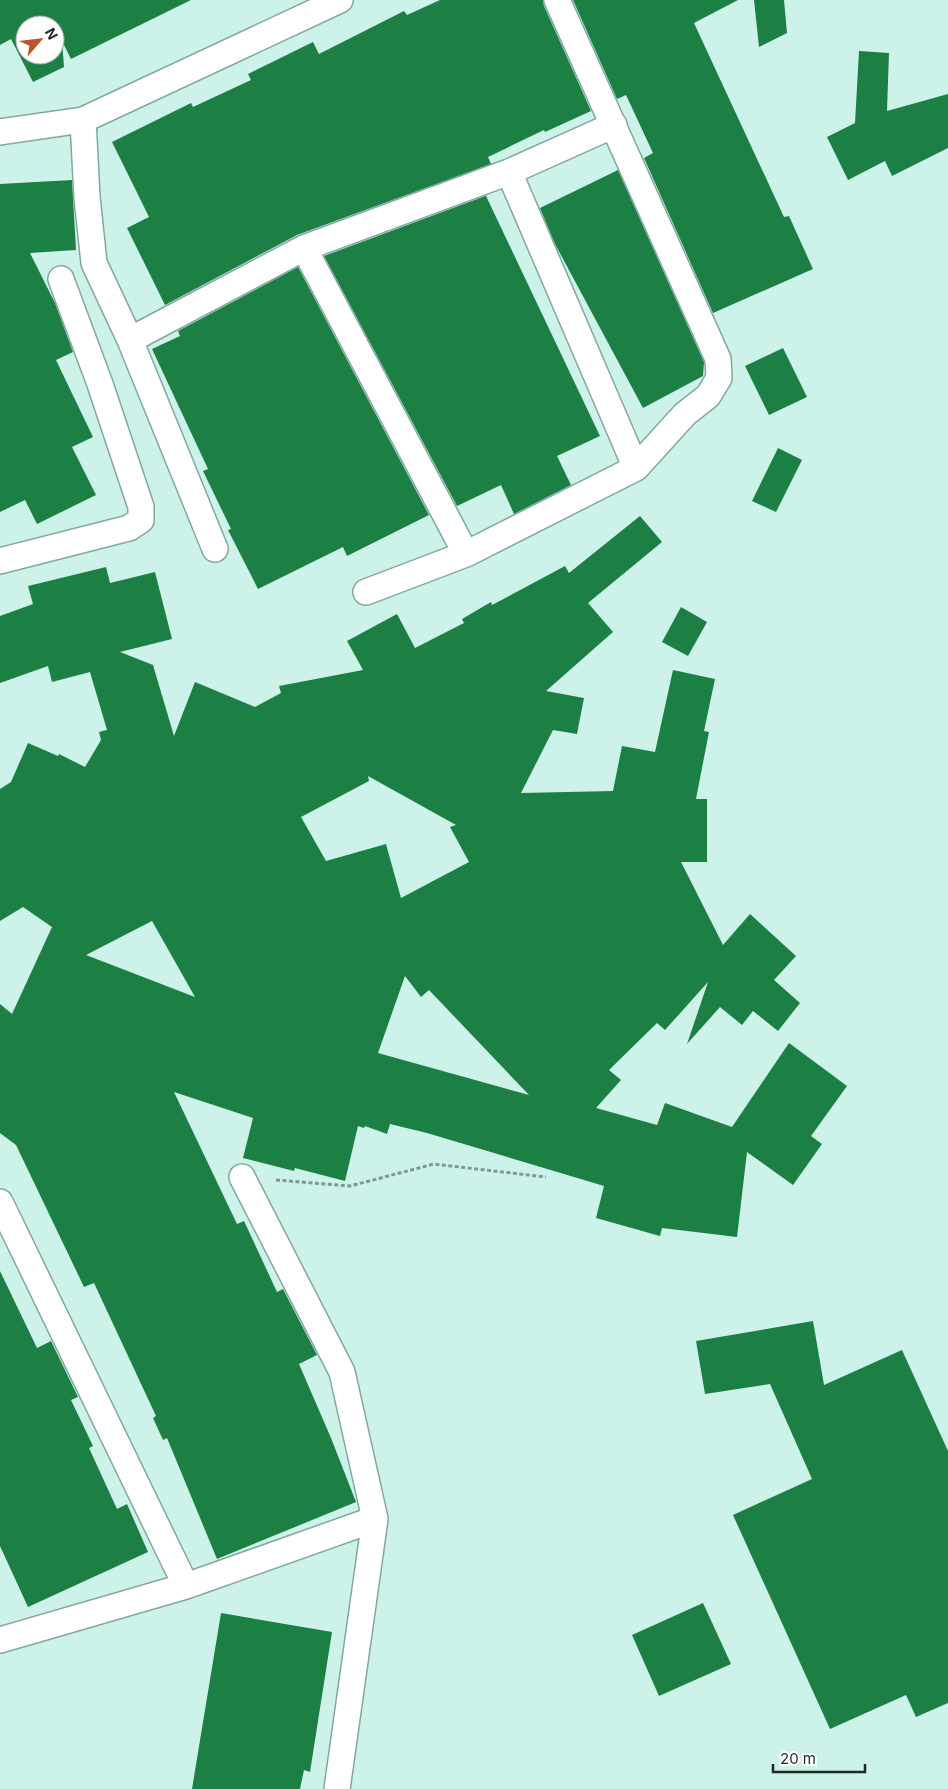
<svg xmlns="http://www.w3.org/2000/svg" width="948" height="1789" viewBox="0 0 948 1789" font-family="Inter,sans-serif">
  <style>
    .building { fill: #1c8044; fill-rule: evenodd }
    .lines { fill: none; stroke-linecap: round; stroke-linejoin: round }
    .street-casing { stroke: #84a79f; stroke-width: 28 }
    .path { stroke: #7d9892; stroke-width: 3; stroke-dasharray: 4 2.5; stroke-linecap: butt }
    .street { stroke: #fff; stroke-width: 25 }
  </style>
  <rect width="100%" height="100%" fill="#ccf2e9"/>
  <!-- building -->
  <path class="building" d="M0 0H191L71 59 62 41 64 67 33 82 11 39 0 45ZM25 25H55V55H25Z
    M440 0H543L544 6 591 111 545 132 544 130 488 157 491 164 297 235 165 305 127 228 149 217 112 142 191 103 193 107 251 80 248 74 313 42 319 54 404 11 407 15Z
    M573 0H738L694 23 784 217 789 216 813 269 713 313 644 158 653 153 626 95 617 99Z
    M754 0H784L787 33 759 47Z
    M859 51 889 53 887 111 948 94V148L892 176 885 161 848 180 827 137 855 123Z
    M618 170 704 362 703 376 643 408 555 244 540 208Z
    M72 180 76 250 30 253 55 303 73 352 56 360 93 437 72 447 96 495 37 524 25 500 0 512V184Z
    M488 195 486 196 600 436 557 456 571 485 514 514 501 485 457 506 324 256Z
    M298 267 429 515 347 556 343 547 258 589 228 530 231 529 203 471 208 469 152 349 180 336 178 331Z
    M783 348 807 397 769 415 745 366Z
    M778 448 802 460 776 512 752 501Z
    M640 516 662 542 588 603 613 632 546 691 584 698 577 734 553 730 521 793 613 791 622 746 655 752 673 670 715 679 704 731 709 732 696 799H707V862H681L723 945 750 914 796 956 774 980 800 1003 778 1031 753 1011 742 1025 720 1007 687 1044 708 982 665 1030 657 1023 609 1070 621 1080 596 1108 657 1125 665 1103 732 1127 789 1043 847 1086 811 1136 822 1144 793 1185 747 1152 737 1237 662 1228 660 1236 596 1218 604 1186 427 1133 390 1124 387 1134 365 1126 364 1128 358 1126 345 1181 295 1168 294 1171 243 1158 253 1118 174 1092 237 1224 244 1221 277 1292 283 1289 317 1355 299 1364 331 1438 356 1502 217 1559 167 1438 163 1440 153 1418 156 1416 94 1283 84 1287 16 1145 0 1133V1004L12 1014 52 927 23 907 0 921V789L11 782 28 743 58 756 59 754 85 767 101 740 99 732 107 730 90 672 52 682 48 666 0 683V616L33 604 28 586 106 567 110 583 155 572 172 639 120 652 153 665 174 736 195 682 255 707 281 693 279 686 363 670 347 641 397 614 415 648 464 623 462 619 491 602 492 605 565 566 569 573ZM368 776 456 825 450 827 469 862 401 898 386 844 326 861 301 817 369 781ZM152 921 195 997 86 955ZM405 976 421 997 429 990 529 1095 378 1053Z
    M681 607 707 622 688 656 662 642Z
    M0 1271 37 1348 51 1341 78 1397 71 1400 93 1446 89 1448 117 1509 127 1504 148 1552 28 1607 0 1546Z
    M813 1321 824 1385 902 1350 948 1451V1703L916 1717 906 1695 830 1729 733 1515 812 1479 770 1384 705 1394 696 1341Z
    M703 1603 731 1664 659 1696 632 1635Z
    M221 1613 332 1632 310 1772 304 1770 300 1789H192Z"/>
  <g class="lines">
    <defs>
      <path id="street" d="M83 120 87 197 94 263 130 340 215 549
        M0 132 83 120 340 0
        M509 172 636 468
        M304 248 466 554
        M130 340 304 248 509 172 614 125
        M0 561 129 528 141 520V507L100 384 61 279
        M366 592 466 554 636 468 685 414 708 396 719 378 718 359 557 0
        M242 1177 342 1372 375 1519 337 1789
        M0 1202 186 1586
        M0 1640 186 1586 375 1519"/>
    </defs>
    <!-- street casing -->
    <use href="#street" class="street-casing"/>
    <!-- path -->
    <path class="path" d="M276 1180 350 1186 434 1164 546 1177"/>
    <!-- street -->
    <use href="#street" class="street"/>
  </g>
  <!-- north arrow -->
  <g transform="translate(40 40) rotate(62)"><circle r="24" fill="#ffffff" stroke="#a4aaa9"/>
  <path d="M0-4L9 19L0 12L-9 19Z" fill="#bb542d"/>
  <text y="-8" font-size="14" font-weight="bold" text-anchor="middle" fill="#1c2a27">N</text>
  </g>
  <!-- scale -->
  <path d="M773 1764v8h92v-8" fill="none" stroke="#1c2a27" stroke-width="2.5"/>
  <text x="780" y="1764" font-size="15" fill="#1c2a27" stroke="#ffffff" stroke-width="4" paint-order="stroke">20 m</text>
</svg>
